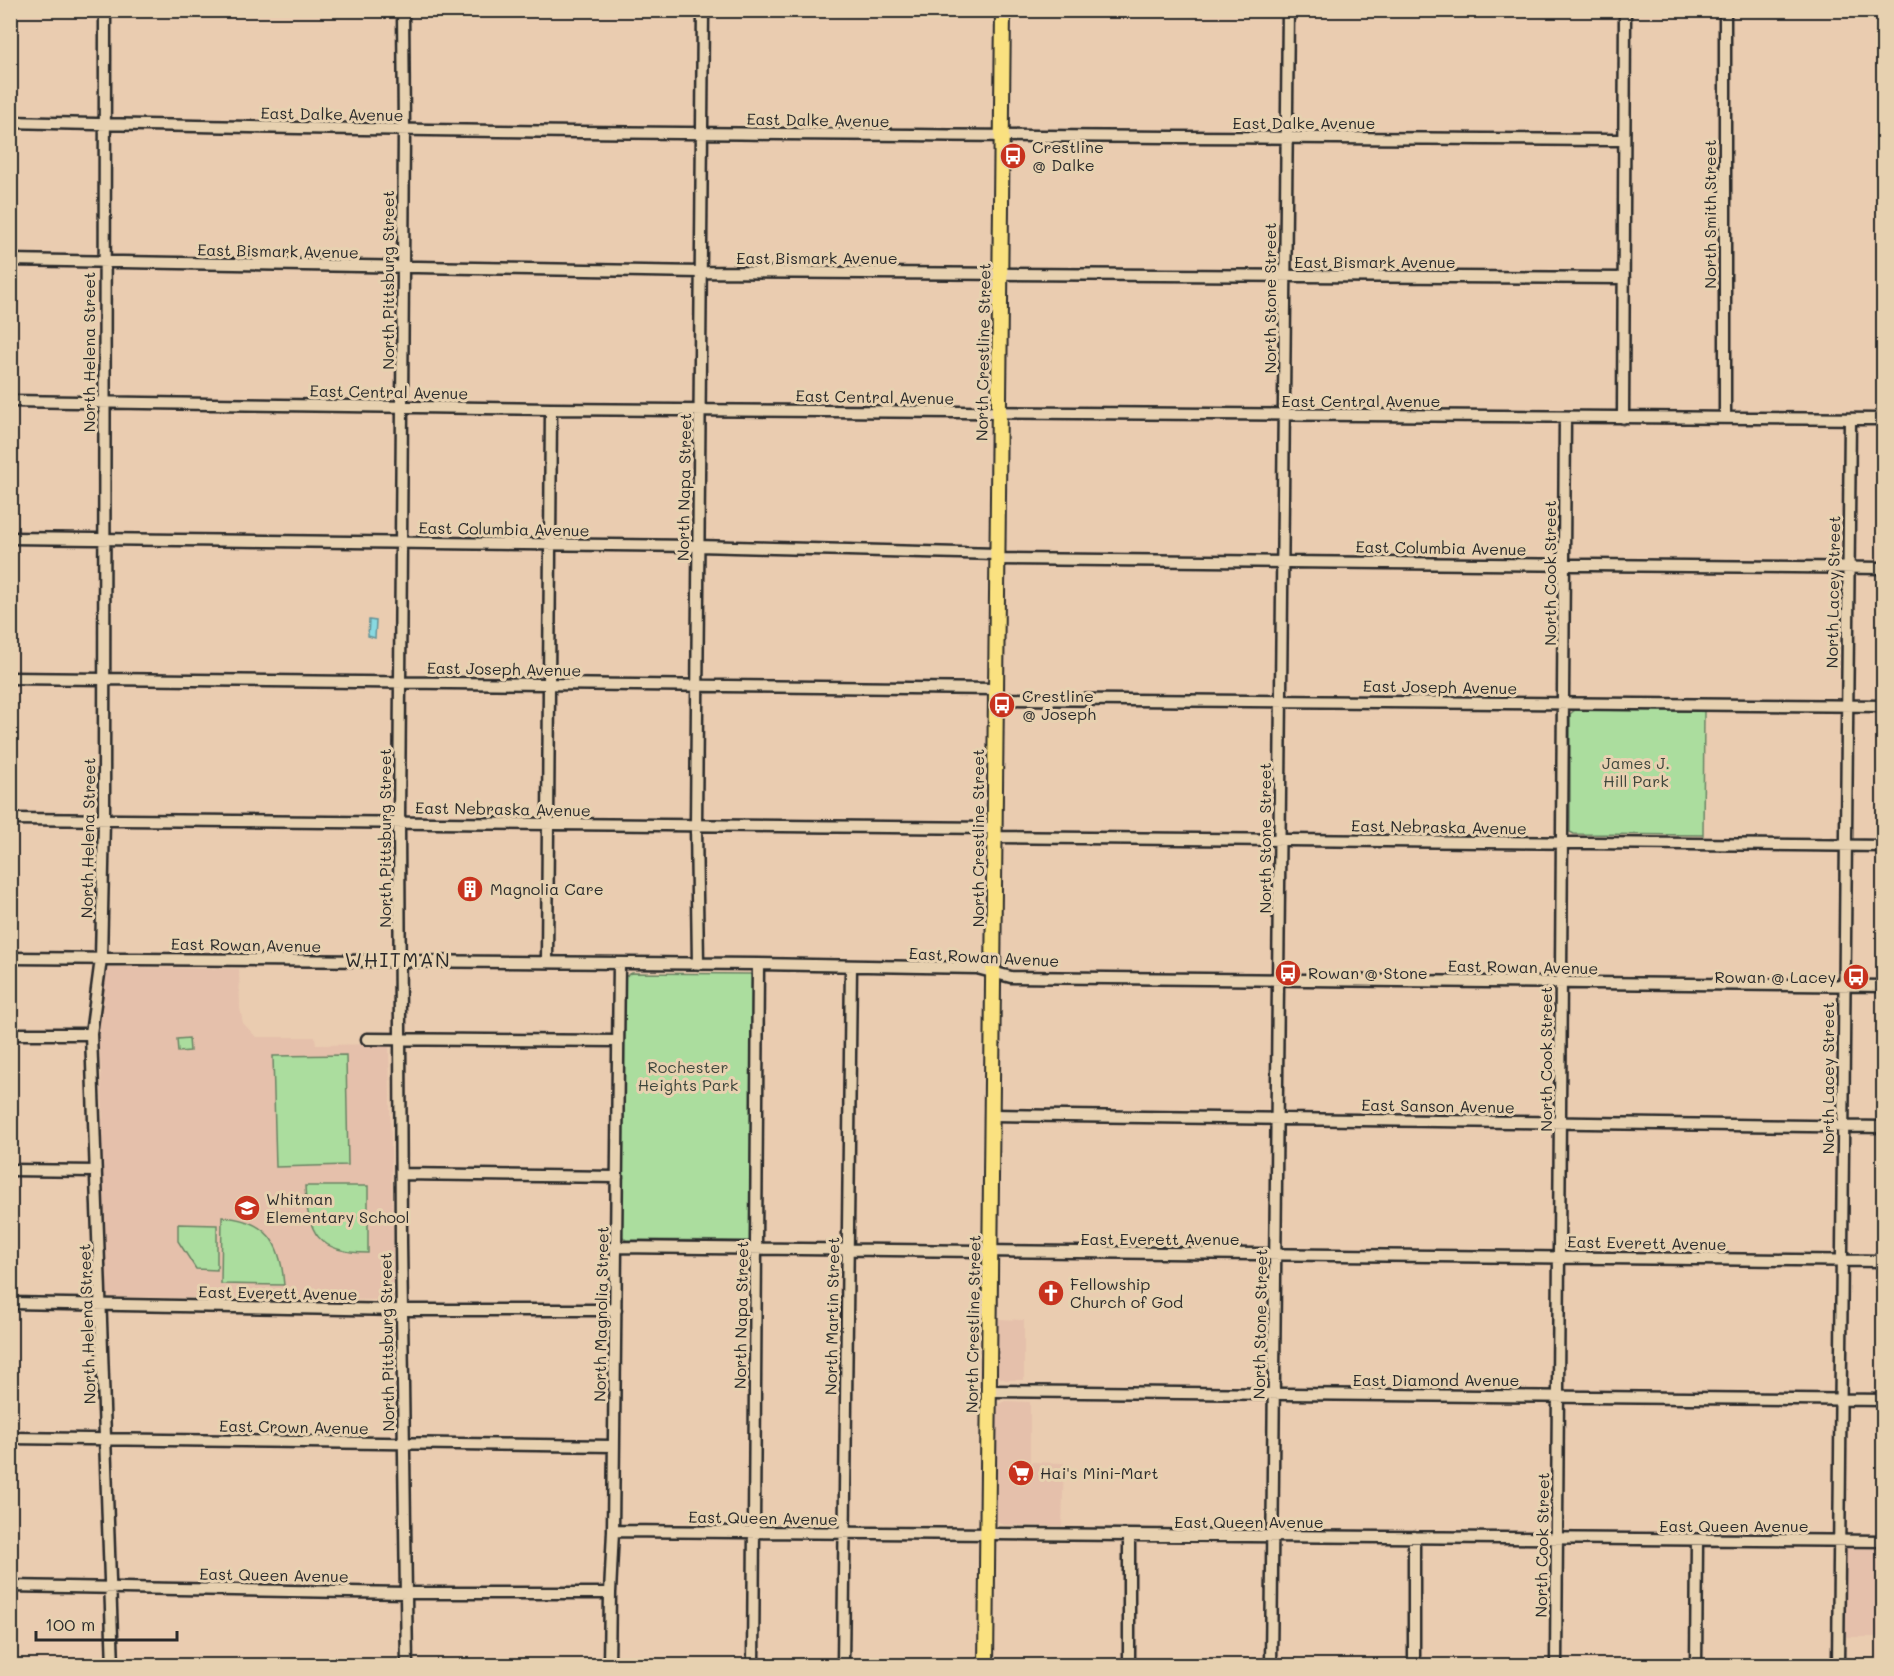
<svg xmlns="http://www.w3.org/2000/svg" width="1894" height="1676" viewBox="0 0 1894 1676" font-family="Mali,sans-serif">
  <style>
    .built { fill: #e5c0ab }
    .green { fill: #abdd9e; stroke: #6b8464; stroke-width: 1.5 }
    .water { fill: #88d9e1; stroke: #639398; stroke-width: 1.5 }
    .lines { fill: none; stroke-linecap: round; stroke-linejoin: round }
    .minor-casing { stroke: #2b2b2b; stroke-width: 15 }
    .major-casing { stroke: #2b2b2b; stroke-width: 18 }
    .minor { stroke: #e7d1b0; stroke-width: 10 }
    .major { stroke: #fae180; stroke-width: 14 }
    .labels { text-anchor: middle; stroke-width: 6; stroke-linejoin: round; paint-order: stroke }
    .street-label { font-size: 16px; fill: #2b2b2b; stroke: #e7d1b0 }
    .poi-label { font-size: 16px; fill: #2b2b2b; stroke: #e7d1b0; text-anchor: start }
    .park-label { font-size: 16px; fill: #3e463c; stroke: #e7d1b0 }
    .quarter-label { font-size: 20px; letter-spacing: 1.5px; fill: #2b2b2b; stroke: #e7d1b0 }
  </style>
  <rect width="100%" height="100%" fill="#eaccb0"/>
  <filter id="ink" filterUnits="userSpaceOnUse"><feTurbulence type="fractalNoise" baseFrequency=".0167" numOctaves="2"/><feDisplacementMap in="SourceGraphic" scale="12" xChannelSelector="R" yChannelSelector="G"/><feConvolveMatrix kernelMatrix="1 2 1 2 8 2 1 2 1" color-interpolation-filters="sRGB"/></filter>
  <g filter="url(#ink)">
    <!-- built -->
    <path class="built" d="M111 967 239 969 240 1008 243 1023 256 1037H315L316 1045 385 1044 389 1046 394 1293 391 1300 110 1297 106 1296 99 1123 103 1118 100 1050 96 1046 95 1024 104 973 107 969Z
      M998 1319 1024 1320V1380H1006L999 1377 997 1373Z
      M1005 1401 1030 1402V1462L1064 1463 1062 1526 1004 1525 996 1520 997 1410 999 1404Z
      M1844 1548 1883 1549V1637H1843Z"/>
    <!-- green -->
    <path class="green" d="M1575 710 1704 711 1703 835 1574 834 1570 832V714Z
      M632 973 750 974 754 977 750 1206 753 1225 751 1241 626 1240 622 1236 624 980 626 976Z
      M189 1038 190 1051 178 1052 177 1039Z
      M346 1055 348 1165 276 1167 273 1056Z
      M305 1186H368V1253C318 1253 307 1233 305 1186Z
      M222 1217C267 1220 281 1242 284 1285L221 1284Z
      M178 1224 217 1225V1270L196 1269 178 1241Z"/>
    <!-- water -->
    <path class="water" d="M369 620 376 621 375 638 368 636Z"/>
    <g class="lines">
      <defs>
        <path id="minor" d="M105 10 104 820 101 959 91 1034 113 1666
          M403 10 404 130 399 822 401 1242 407 1666
          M1725 10V418
          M10 122C548 135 1086 136 1624 140
          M10 260 701 272 1624 278
          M10 401 551 409 1884 419
          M1623 418 1625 10
          M10 538 698 546 997 554
          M997 559 1884 568
          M10 678 996 689
          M996 699 1884 706
          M10 819 995 828
          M995 837 1884 846
          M10 958 758 964 977 968 1011 977 1884 986
          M547 962 551 409
          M698 964 696 826 703 10
          M10 1034H91
          M367 1039 618 1041
          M992 1115 1884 1127
          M10 1170 96 1171
          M401 1174 617 1177
          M617 1247 1884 1261
          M10 1303 401 1310H616
          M989 1391 1884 1400
          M10 1438 613 1446
          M613 1531 1884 1541
          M10 1586 406 1593H610
          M609 1666 610 1593 613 1531 619 963
          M753 1666 758 964
          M843 1666 851 966
          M1129 1666V1537
          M1271 1666 1288 10
          M1414 1666V1537
          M1556 1666 1565 417
          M1696 1666 1697 1541
          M1838 1666 1850 419"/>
        <path id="major" d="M986 1666 1003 10"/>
      </defs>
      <!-- minor casing -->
      <use href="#minor" class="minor-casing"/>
      <!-- major casing -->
      <use href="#major" class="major-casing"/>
      <!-- minor -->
      <use href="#minor" class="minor"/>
      <!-- major -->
      <use href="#major" class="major"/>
    </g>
  </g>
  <!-- icons -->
  <defs>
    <symbol id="bus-disc" viewBox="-11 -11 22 22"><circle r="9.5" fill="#c8321e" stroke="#e7d1b0"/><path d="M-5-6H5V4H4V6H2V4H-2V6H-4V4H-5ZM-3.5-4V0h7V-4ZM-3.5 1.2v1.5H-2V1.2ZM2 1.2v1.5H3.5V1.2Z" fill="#fff"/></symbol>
    <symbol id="building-disc" viewBox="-11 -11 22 22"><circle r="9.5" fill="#c8321e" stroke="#e7d1b0"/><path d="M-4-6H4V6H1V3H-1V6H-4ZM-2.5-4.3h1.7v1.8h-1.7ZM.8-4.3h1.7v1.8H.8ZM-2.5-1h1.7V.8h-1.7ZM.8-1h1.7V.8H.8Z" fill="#fff"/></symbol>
    <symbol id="school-disc" viewBox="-11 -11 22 22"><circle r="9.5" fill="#c8321e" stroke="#e7d1b0"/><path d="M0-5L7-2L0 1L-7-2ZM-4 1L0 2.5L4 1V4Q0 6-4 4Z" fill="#fff"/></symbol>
    <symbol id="church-disc" viewBox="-11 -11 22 22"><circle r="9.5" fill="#c8321e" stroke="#e7d1b0"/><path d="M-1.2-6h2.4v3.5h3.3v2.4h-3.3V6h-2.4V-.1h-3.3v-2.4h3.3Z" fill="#fff"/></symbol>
    <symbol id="supermarket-disc" viewBox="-11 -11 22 22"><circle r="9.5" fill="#c8321e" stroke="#e7d1b0"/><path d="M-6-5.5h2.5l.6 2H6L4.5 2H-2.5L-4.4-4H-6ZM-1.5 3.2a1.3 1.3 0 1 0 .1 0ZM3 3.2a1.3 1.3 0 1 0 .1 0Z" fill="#fff"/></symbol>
  </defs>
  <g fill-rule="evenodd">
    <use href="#bus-disc" x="998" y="141" width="30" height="30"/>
    <use href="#bus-disc" x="987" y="690" width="30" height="30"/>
    <use href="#building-disc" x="455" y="874" width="30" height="30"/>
    <use href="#bus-disc" x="1273" y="958" width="30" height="30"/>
    <use href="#bus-disc" x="1841" y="962" width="30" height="30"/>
    <use href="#school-disc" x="232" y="1193" width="30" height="30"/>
    <use href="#church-disc" x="1036" y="1278" width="30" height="30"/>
    <use href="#supermarket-disc" x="1006" y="1458" width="30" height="30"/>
  </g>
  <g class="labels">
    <!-- street labels -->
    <g class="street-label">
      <text transform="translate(332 114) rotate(1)" y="6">East Dalke Avenue</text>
      <text transform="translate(818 120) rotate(1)" y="6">East Dalke Avenue</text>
      <text x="1304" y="129">East Dalke Avenue</text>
      <text transform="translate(1710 214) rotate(-90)" y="6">North Smith Street</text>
      <text transform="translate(278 251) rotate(1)" y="6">East Bismark Avenue</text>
      <text x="817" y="264">East Bismark Avenue</text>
      <text x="1375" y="268">East Bismark Avenue</text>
      <text transform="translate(388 280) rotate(-90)" y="6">North Pittsburg Street</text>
      <text transform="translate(1270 298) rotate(-90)" y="6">North Stone Street</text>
      <text transform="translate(89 352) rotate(-90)" y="6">North Helena Street</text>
      <text transform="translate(983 352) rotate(-89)" y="6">North Crestline Street</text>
      <text transform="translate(389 392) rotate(1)" y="6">East Central Avenue</text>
      <text transform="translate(875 397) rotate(1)" y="6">East Central Avenue</text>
      <text x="1361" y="407">East Central Avenue</text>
      <text transform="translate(684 487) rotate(-89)" y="6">North Napa Street</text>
      <text transform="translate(504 529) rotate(1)" y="6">East Columbia Avenue</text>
      <text transform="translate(1441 548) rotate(1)" y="6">East Columbia Avenue</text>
      <text transform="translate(1550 573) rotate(-90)" y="6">North Cook Street</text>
      <text transform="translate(1833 592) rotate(-89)" y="6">North Lacey Street</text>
      <text transform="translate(504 669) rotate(1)" y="6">East Joseph Avenue</text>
      <text transform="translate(1440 687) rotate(1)" y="6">East Joseph Avenue</text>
      <text transform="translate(503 809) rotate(1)" y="6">East Nebraska Avenue</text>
      <text transform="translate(1439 827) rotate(1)" y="6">East Nebraska Avenue</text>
      <text transform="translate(88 838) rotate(-89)" y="6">North Helena Street</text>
      <text transform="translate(385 838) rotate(-90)" y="6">North Pittsburg Street</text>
      <text transform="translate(978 838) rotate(-90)" y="6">North Crestline Street</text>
      <text transform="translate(1265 838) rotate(-90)" y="6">North Stone Street</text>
      <text transform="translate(246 945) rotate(1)" y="6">East Rowan Avenue</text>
      <text transform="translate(984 957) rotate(3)" y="6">East Rowan Avenue</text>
      <text transform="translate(1523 967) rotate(1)" y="6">East Rowan Avenue</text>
      <text transform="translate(1546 1059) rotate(-90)" y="6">North Cook Street</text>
      <text transform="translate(1828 1078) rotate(-90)" y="6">North Lacey Street</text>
      <text transform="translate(1438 1106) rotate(1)" y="6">East Sanson Avenue</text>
      <text x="1160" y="1245">East Everett Avenue</text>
      <text transform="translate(1647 1243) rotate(1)" y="6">East Everett Avenue</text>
      <text transform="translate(278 1293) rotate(1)" y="6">East Everett Avenue</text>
      <text transform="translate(601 1314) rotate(-89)" y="6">North Magnolia Street</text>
      <text transform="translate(741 1315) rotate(-89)" y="6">North Napa Street</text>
      <text transform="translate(832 1316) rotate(-89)" y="6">North Martin Street</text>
      <text transform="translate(87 1324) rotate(-92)" y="6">North Helena Street</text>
      <text transform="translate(973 1324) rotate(-89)" y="6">North Crestline Street</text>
      <text transform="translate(1260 1324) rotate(-89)" y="6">North Stone Street</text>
      <text transform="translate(387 1342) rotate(-91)" y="6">North Pittsburg Street</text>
      <text x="1436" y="1386">East Diamond Avenue</text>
      <text transform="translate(294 1427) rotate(1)" y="6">East Crown Avenue</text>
      <text transform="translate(763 1518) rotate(1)" y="6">East Queen Avenue</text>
      <text x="1249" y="1528">East Queen Avenue</text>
      <text x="1734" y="1532">East Queen Avenue</text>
      <text transform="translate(1542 1545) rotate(-89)" y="6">North Cook Street</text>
      <text transform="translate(274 1575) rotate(1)" y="6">East Queen Avenue</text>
    </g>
    <!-- poi labels -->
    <g class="poi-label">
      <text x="1032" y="153">Crestline<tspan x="1032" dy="18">@ Dalke</tspan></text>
      <text x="1022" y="702">Crestline<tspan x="1022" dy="18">@ Joseph</tspan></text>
      <text x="490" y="895">Magnolia Care</text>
      <text x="1308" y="979">Rowan @ Stone</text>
      <text x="1836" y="983" text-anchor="end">Rowan @ Lacey</text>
      <text x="266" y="1205">Whitman<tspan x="266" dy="18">Elementary School</tspan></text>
      <text x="1070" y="1290">Fellowship<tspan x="1070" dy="18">Church of God</tspan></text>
      <text x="1040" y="1479">Hai's Mini-Mart</text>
    </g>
    <!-- park labels -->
    <g class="park-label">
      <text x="1636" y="769">James J.<tspan x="1636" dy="18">Hill Park</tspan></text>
      <text x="688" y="1073">Rochester<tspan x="688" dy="18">Heights Park</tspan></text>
    </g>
    <!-- quarter labels -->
    <g class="quarter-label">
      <text x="398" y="967">WHITMAN</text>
    </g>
  </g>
  <!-- margin -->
  <rect width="1894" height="1676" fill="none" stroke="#e7d1b0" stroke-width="36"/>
  <rect x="18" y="18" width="1858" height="1640" fill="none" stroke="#2b2b2b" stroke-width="2" filter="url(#ink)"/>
  <!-- scale -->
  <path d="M36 1631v9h141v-9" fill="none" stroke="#2b2b2b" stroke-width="3"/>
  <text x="45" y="1631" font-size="18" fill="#2b2b2b" stroke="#e7d1b0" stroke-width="4.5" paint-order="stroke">100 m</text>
</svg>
